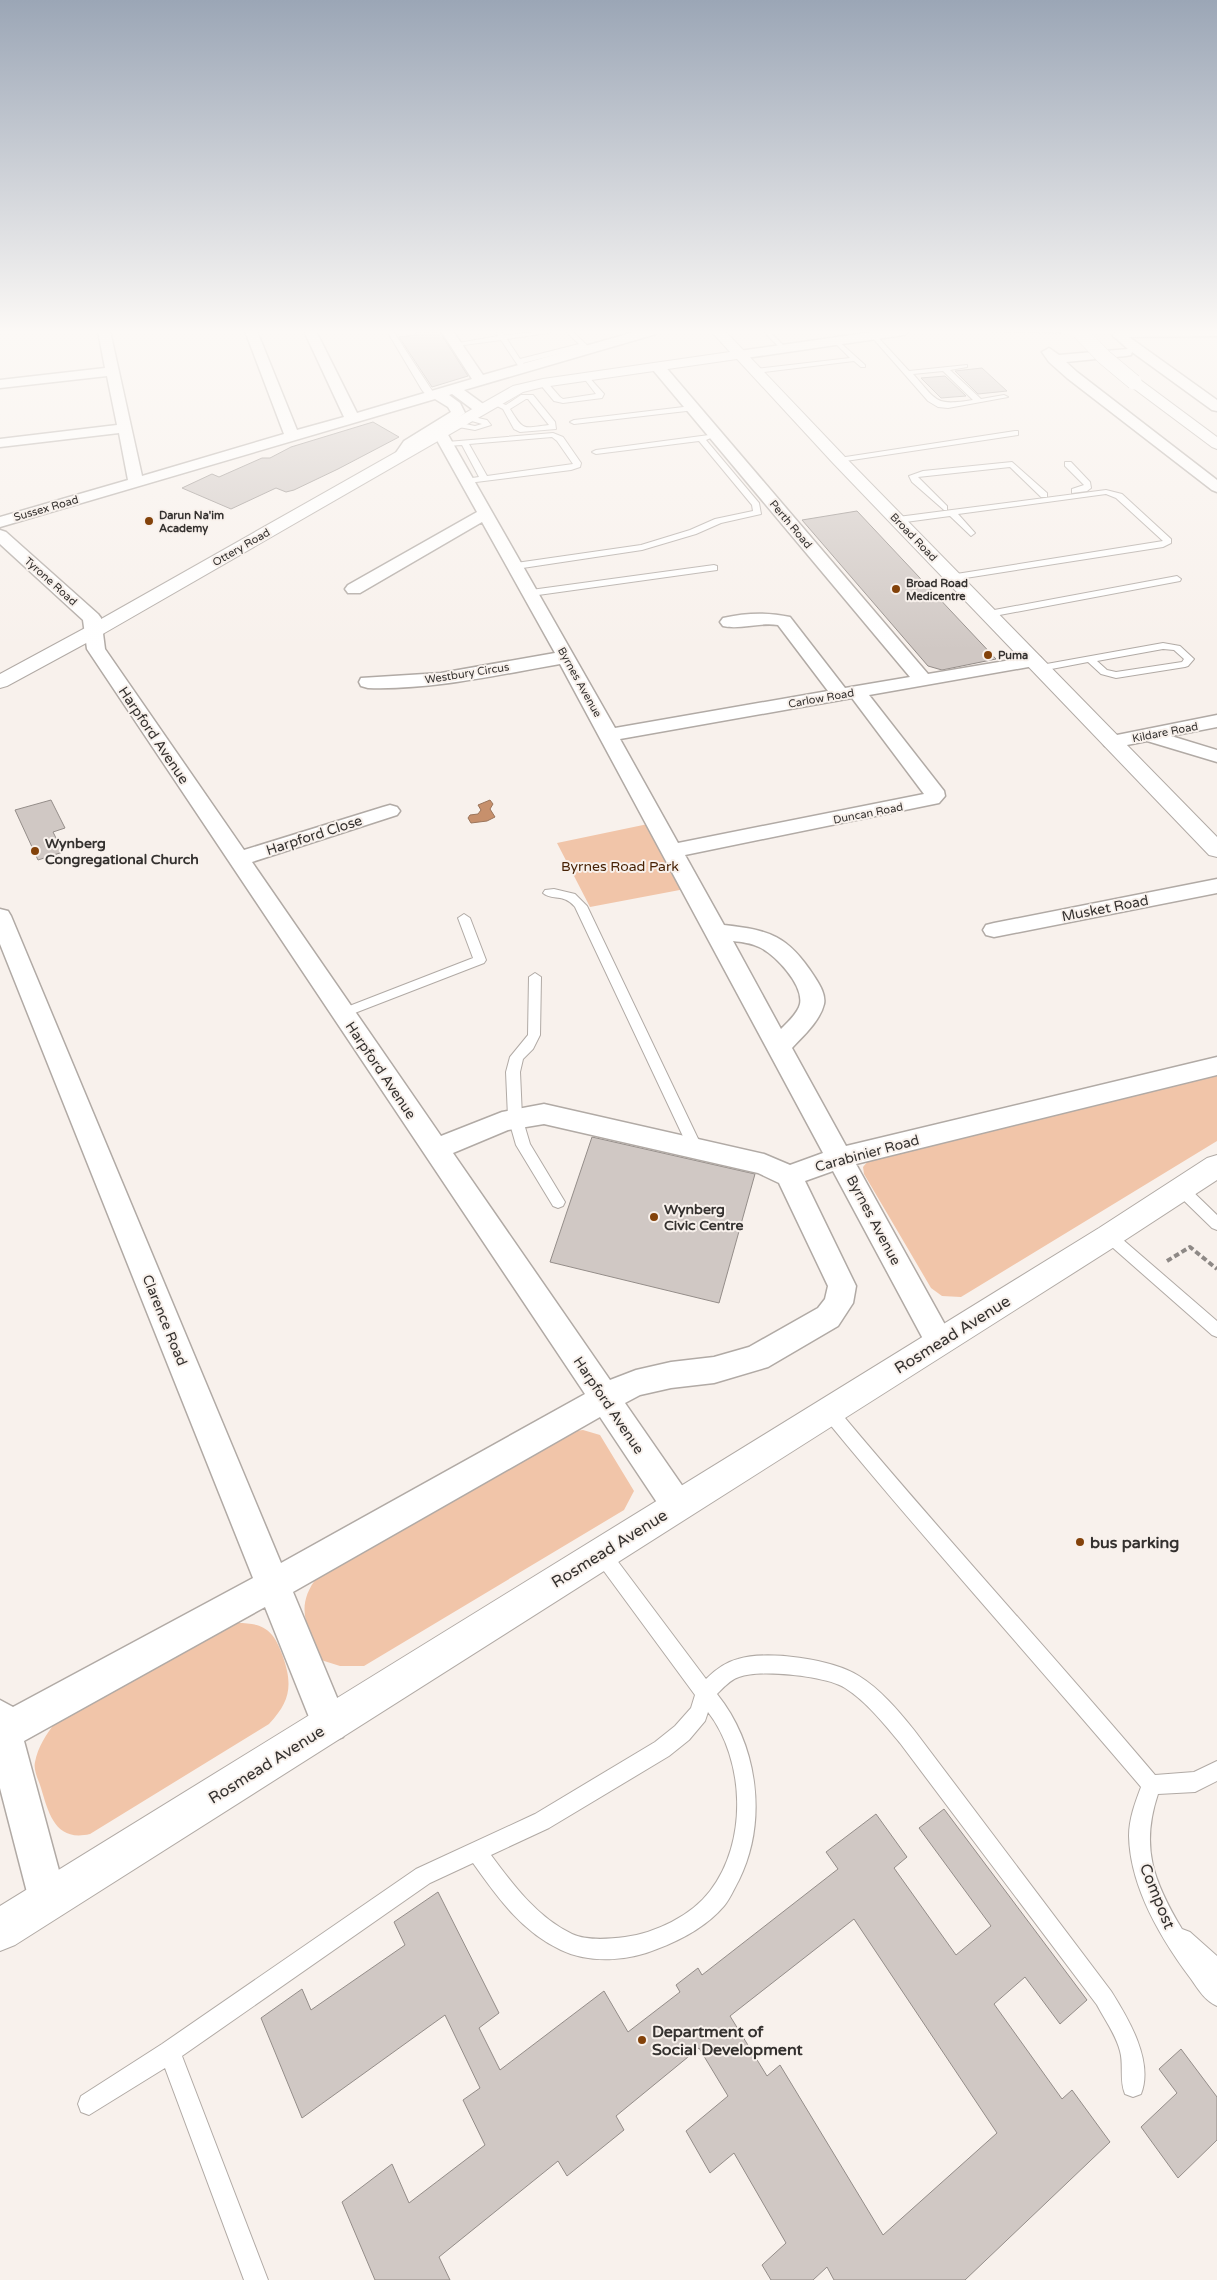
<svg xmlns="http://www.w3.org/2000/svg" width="1217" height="2280" viewBox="0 0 1217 2280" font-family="'Varela Round',sans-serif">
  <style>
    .green { fill: #f1c5a9 }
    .water { fill: #c7906c; stroke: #9b745a }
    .building { fill: #d0c8c4; stroke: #948d89; fill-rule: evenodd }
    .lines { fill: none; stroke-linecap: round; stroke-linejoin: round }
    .lane-casing { stroke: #b1aaa5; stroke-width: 2 }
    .street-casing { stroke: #b1aaa5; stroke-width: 3 }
    .secondary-casing { stroke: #b1aaa5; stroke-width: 2 }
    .path-far1 { stroke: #8e8986; stroke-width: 2; stroke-dasharray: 2.5 1; stroke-linecap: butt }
    .path { stroke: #8e8986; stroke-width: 4; stroke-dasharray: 5.5 3; stroke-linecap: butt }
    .lane { fill: #fff; fill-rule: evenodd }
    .street { fill: #fff; fill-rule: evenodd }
    .secondary { fill: #fff; fill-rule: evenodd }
    .secondary-bridge-casing { stroke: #b1aaa5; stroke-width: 16; stroke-linecap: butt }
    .secondary-bridge { stroke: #fff; stroke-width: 15 }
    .poi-dot { fill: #83420a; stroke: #f8f1ec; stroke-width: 2 }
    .labels { text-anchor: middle; stroke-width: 4; stroke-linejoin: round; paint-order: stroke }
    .far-street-label { font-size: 11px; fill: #34312f; stroke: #f8f1ec }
    .far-poi-label { font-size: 11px; font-weight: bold; fill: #34312f; stroke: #f8f1ec; text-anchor: start }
    .street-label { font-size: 14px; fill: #34312f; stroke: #f8f1ec }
    .poi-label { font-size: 14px; font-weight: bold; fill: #34312f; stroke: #f8f1ec; text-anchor: start }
    .park-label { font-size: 14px; fill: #482306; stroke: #f8f1ec }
    .near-street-label { font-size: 16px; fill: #34312f; stroke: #f8f1ec }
    .near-poi-label { font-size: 16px; font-weight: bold; fill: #34312f; stroke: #f8f1ec; text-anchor: start }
  </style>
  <rect width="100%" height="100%" fill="#f8f1ec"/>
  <!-- green -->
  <path class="green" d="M648 824 685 889 590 907 557 843Z
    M1217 1075V1141L961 1297 942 1296 931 1288 864 1174 863 1167 869 1160Z
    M583 1430 600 1435 634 1491 624 1510 364 1666H340L321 1660C308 1627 293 1608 318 1576L575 1431Z
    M237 1623C263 1623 273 1629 282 1654 293 1684 291 1701 269 1724L90 1834C56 1842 49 1815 41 1788 39 1781 33 1770 35 1762 38 1747 46 1734 56 1722Z"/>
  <!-- water -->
  <path class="water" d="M490 800 493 804 490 809 495 817 487 821 471 823 468 818 470 815 478 814 481 810 478 805Z"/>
  <!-- building -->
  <path class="building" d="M414 331H439L468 376 432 387 399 337 417 335Z
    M982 368 1007 391 978 394 955 371Z
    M945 376 966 396 941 398 921 378Z
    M373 422 399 437 338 469 294 490 286 492 276 488 231 509 182 488 212 474 219 477 262 458H270L291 447Z
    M857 511 996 659 942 670 928 666 802 520Z
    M51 800 65 828 53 832 63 852 38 860 15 810Z
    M592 1137 755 1174 719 1303 550 1262Z
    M944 1809 1087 2000 1060 2024 1025 1977 994 2004 1062 2099 1072 2090 1110 2142 965 2280H834L827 2267 813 2280H771L762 2265 786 2243 734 2153 710 2173 686 2131 728 2096 699 2048 616 2116 624 2130 567 2176 558 2161 439 2257 450 2280H375L342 2202 392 2164 409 2203 485 2145 463 2100 480 2088 445 2015 302 2118 261 2018 302 1989 311 2010 405 1945 394 1922 438 1892 499 2013 479 2028 500 2070 604 1991 628 2032 680 1992 676 1985 698 1968 702 1975 838 1869 826 1852 876 1814 907 1857 894 1868 956 1955 991 1926 919 1828ZM854 1919 997 2133 883 2235 780 2065 767 2076 730 2016Z
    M1181 2049 1217 2097V2140L1178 2178 1141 2127 1177 2093 1159 2069Z"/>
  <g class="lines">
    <defs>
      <path id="lane" d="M387 331H393L435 395 434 397H428L422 390Z
        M500 331 505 335 551 331 548 333 507 339 520 359 579 344 565 331H572L591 349 588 351 582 348 523 363 527 369 523 371 521 370 501 340 456 346 453 344 498 336 497 333Z
        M763 331H769L785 347V349H781Z
        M871 334H875L909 371 967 365V367L950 370 981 399 1004 395 1008 397 948 408 938 407 928 401 871 336ZM943 371 973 400C935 406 938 402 913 374Z
        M835 338 865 365V367H861L854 361 755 373 751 371 755 369 850 358 832 340Z
        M587 375 604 394 602 398 563 403 554 401 539 383 546 381 560 397 563 399 596 394 583 377Z
        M521 395H533L555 422 556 429 520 432 514 429 503 409 489 402 493 400 506 405ZM526 399H528L549 425C523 428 524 432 510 409Z
        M692 406 696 408 695 410 574 424 570 422 574 420Z
        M465 415 487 420 491 425 475 430 453 426V422H456L475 426 482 424 465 419Z
        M1015 431H1018V435L839 462 835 460 839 458Z
        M553 433 563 437 581 463 580 467 571 470 468 483H465V479L479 477 462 445 447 446 443 444 447 442ZM552 437 557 441 573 464 487 476 469 444Z
        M709 435 713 437 706 440 759 503 761 514 721 523 696 534 642 550 516 569 512 566 516 563 641 545 690 530 715 519 753 511 752 505 699 441 596 454 592 452 596 450Z
        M1012 462 1047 493V497H1041L1010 467 918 477 947 506V510H944L912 482 909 476 923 471Z
        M1065 462H1071L1090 482 1091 488 1087 491 1072 493V489L1084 485 1065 466Z
        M1106 490 1122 494 1171 539V543L1163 547 953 580 949 577 950 575 1163 541 1116 498 1106 494 958 514 975 533 971 536 950 516 898 523 894 520 898 517Z
        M714 565 717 566V570L531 596 526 593 531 590Z
        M1177 576 1181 579 1180 581 989 617 984 614 989 611Z
        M1163 643 1180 646 1194 659 1188 666 1185 667 1116 678 1101 674 1088 662 1041 671 1036 668 1041 665ZM1163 649 1174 650 1184 659 1182 662 1116 672 1107 670 1097 661Z
        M554 889 575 894 587 906 702 1147 700 1151H690L688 1147 575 907C564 893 552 901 543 893L545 890Z
        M464 914 470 918 486 960 484 963 347 1016H339L337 1013 339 1010 473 958 458 918Z
        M535 973 541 977 540 1035 533 1049 523 1059 520 1072 522 1117 530 1144 565 1202 563 1206 558 1208 553 1206 516 1145 508 1117 506 1072 510 1057 528 1035 529 977Z
        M1181 1183 1186 1185 1217 1215V1230L1212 1228 1176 1193 1174 1189 1176 1185Z
        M1109 1230 1114 1232 1217 1321V1337L1212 1335 1104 1240 1102 1236 1104 1232Z
        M829 1404 835 1406C939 1531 1050 1651 1155 1775L1194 1772 1217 1761V1781L1195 1792 1158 1794C1140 1848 1154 1882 1182 1929L1190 1932 1217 1956V2006C1205 2001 1198 1989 1191 1979 1161 1939 1130 1887 1129 1836 1129 1819 1135 1803 1141 1787 1036 1663 926 1542 823 1416L821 1411 823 1406Z
        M601 1545 607 1547 706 1679C715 1670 726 1662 738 1659 768 1650 832 1659 859 1676 880 1689 898 1710 914 1730L1111 1991C1128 2018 1154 2061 1141 2094L1133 2097 1125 2094C1119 2080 1124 2065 1120 2051 1116 2035 1105 2020 1097 2005L900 1743C884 1724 867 1702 845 1688 826 1676 761 1669 739 1677 730 1680 723 1688 717 1694 758 1745 768 1821 739 1880 734 1889 730 1899 724 1906 707 1926 681 1940 657 1949 629 1961 590 1964 561 1950 522 1932 497 1897 473 1863L430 1883 182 2056 268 2280H244L165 2068 89 2115 81 2112 78 2104 81 2096 162 2044 416 1869 535 1814 655 1742 675 1726 691 1708 695 1695 595 1559 592 1553 595 1547ZM708 1712C745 1760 748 1842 710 1891 691 1916 655 1933 625 1937 609 1939 587 1941 572 1934 537 1917 513 1885 491 1855L549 1828 669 1756 689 1740 705 1721Z"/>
      <path id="street" d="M98 331H110L142 476 284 434 245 331H257L297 430 344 417 304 331H316L357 413 472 379 441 331H453L483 375 638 331H657L656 334 464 390 486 406 488 409 486 412H476L452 394 449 395 460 403 465 413 442 429 447 433 615 728 828 691 778 625C760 622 740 630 723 626L720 622 723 618C745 613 768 612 790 617L845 688 910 677 653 370 651 367 653 364H663L928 674 1034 656 1040 657 1043 661 1040 665 1034 666 869 695 944 791 945 796 939 803 685 855 724 925C770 930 788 936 814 976 819 984 826 994 824 1004 820 1021 803 1036 792 1048L846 1146 1217 1057V1075L856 1164 954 1341 949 1350 939 1354 929 1350 833 1171 805 1181 856 1286 853 1303 838 1326 768 1367 714 1383 671 1388 640 1395 625 1403 688 1494 693 1505 688 1516 677 1520 666 1516 600 1417 293 1592 348 1724 343 1737 330 1742 317 1737 265 1607 24 1741 67 1900 62 1914 48 1919 34 1914 29 1900 0 1788V1700L13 1707 253 1578 0 944V909L8 911 11 916 281 1563 585 1394 87 649 83 620 0 544V530L6 532 98 614 101 618 105 649 244 850 383 807 390 805 397 807 400 811 397 815 252 862 441 1136 502 1112 544 1104 764 1154 790 1165 823 1153 560 664C496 675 433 690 368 688L361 686 359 682 361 678 441 673 555 653 482 522 360 593H348L345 589 348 585 477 512 434 435 414 447 407 457H397L395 454 404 441 451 412 448 407 435 399 0 527V517L128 480 119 433 0 447V439L117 425 107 376 0 388V380L105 368ZM852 698 924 794 678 843 620 739ZM733 941C742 942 751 943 759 947 775 954 804 985 800 1004 798 1013 788 1022 781 1029ZM544 1124 758 1173 779 1183 828 1286 825 1299 818 1308 749 1347 714 1357 671 1362 636 1370 610 1380 453 1153 508 1130Z
        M880 331H910L904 335 739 359 732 355 739 351Z
        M1116 331H1217V336L1129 337 1217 400V411L1212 410 1132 352 1131 355 1126 356 1066 362 1077 372 1217 480V492L1212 490 1067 378 1049 362 1042 352 1049 348 1059 355 1128 349 1112 335Z
        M1217 715V727L1171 736 1217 750V762L1147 741 1112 748 1105 746 1102 742 1105 738 1112 736Z
        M1217 879V893L994 937 986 935 983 930 986 925 994 923Z"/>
      <path id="secondary" d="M711 331H725L845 457 1217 837V857L1209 855 833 463 737 359 543 387 523 392 101 635 7 686 0 688V674L87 627 513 386 543 379 730 352Z
        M1134 378 1139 379 1217 437V449L1212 447 1129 385 1127 382Z
        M1217 1155V1180L1119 1244 15 1945 0 1951V1906L1099 1228 1207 1158Z"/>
    </defs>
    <!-- lane casing -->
    <use href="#lane" class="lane-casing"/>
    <!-- street casing -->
    <use href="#street" class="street-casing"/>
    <!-- secondary casing -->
    <use href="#secondary" class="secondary-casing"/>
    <!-- path-far1 -->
    <path class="path-far1" d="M978 331 1061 333"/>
    <!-- path -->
    <path class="path" d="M1167 1261 1190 1247 1217 1269"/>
    <!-- lane -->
    <use href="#lane" class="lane"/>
    <!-- street -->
    <use href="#street" class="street"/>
    <!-- secondary -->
    <use href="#secondary" class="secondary"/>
    <defs>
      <path id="secondary-bridge" d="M1079 331 1104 357 1134 382"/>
    </defs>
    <!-- secondary-bridge casing -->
    <use href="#secondary-bridge" class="secondary-bridge-casing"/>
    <!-- secondary-bridge -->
    <use href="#secondary-bridge" class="secondary-bridge"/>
  </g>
  <!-- sky -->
  <linearGradient id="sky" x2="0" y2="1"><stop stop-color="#9ba6b6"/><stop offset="0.51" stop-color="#fcf9f6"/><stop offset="1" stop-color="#fcf9f6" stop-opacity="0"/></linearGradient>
  <rect width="1217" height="650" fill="url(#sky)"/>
  <!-- markers -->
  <g class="poi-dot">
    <circle cx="149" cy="521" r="5"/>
    <circle cx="896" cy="589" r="5"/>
    <circle cx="988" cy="655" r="5"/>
    <circle cx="35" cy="851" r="5"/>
    <circle cx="654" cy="1217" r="5"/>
    <circle cx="1080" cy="1542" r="5"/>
    <circle cx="642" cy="2040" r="5"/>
  </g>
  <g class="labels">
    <!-- far-street labels -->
    <g class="far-street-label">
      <text transform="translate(46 508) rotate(-16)" y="4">Sussex Road</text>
      <text transform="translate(791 524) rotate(50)" y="4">Perth Road</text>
      <text transform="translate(914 537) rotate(46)" y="4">Broad Road</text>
      <text transform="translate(241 547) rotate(-30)" y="4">Ottery Road</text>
      <text transform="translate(51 581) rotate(42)" y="4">Tyrone Road</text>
      <text transform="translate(467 673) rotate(-9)" y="4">Westbury Circus</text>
      <text transform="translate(580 682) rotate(61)" y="4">Byrnes Avenue</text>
      <text transform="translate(821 698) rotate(-10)" y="4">Carlow Road</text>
      <text transform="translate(1165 732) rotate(-11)" y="4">Kildare Road</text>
      <text transform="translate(868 813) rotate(-11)" y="4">Duncan Road</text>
    </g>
    <!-- far-poi labels -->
    <g class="far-poi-label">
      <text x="159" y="519">Darun Na'im<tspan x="159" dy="13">Academy</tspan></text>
      <text x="906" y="587">Broad Road<tspan x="906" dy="13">Medicentre</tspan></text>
      <text x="998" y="659">Puma</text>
    </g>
    <!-- street labels -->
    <g class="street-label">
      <text transform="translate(154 735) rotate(56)" y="5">Harpford Avenue</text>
      <text transform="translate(314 835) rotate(-18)" y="5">Harpford Close</text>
      <text transform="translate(1105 908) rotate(-11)" y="5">Musket Road</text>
      <text transform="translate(381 1070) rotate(56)" y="5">Harpford Avenue</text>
      <text transform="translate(867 1153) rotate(-15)" y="5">Carabinier Road</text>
      <text transform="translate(874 1220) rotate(62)" y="5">Byrnes Avenue</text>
      <text transform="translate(165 1320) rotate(68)" y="5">Clarence Road</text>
      <text transform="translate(609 1405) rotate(56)" y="5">Harpford Avenue</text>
    </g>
    <!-- poi labels -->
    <g class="poi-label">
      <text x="45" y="848">Wynberg<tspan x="45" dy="16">Congregational Church</tspan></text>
      <text x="664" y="1214">Wynberg<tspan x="664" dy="16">Civic Centre</tspan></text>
    </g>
    <!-- park labels -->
    <g class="park-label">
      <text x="620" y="871">Byrnes Road Park</text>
    </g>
    <!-- near-street labels -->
    <g class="near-street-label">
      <text transform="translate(952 1334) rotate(-32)" y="6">Rosmead Avenue</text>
      <text transform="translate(609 1548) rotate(-32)" y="6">Rosmead Avenue</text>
      <text transform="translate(266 1764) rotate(-32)" y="6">Rosmead Avenue</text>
      <text transform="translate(1158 1896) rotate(68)" y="6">Compost</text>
    </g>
    <!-- near-poi labels -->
    <g class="near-poi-label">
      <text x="1090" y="1548">bus parking</text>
      <text x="652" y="2037">Department of<tspan x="652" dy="18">Social Development</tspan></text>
    </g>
  </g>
</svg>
